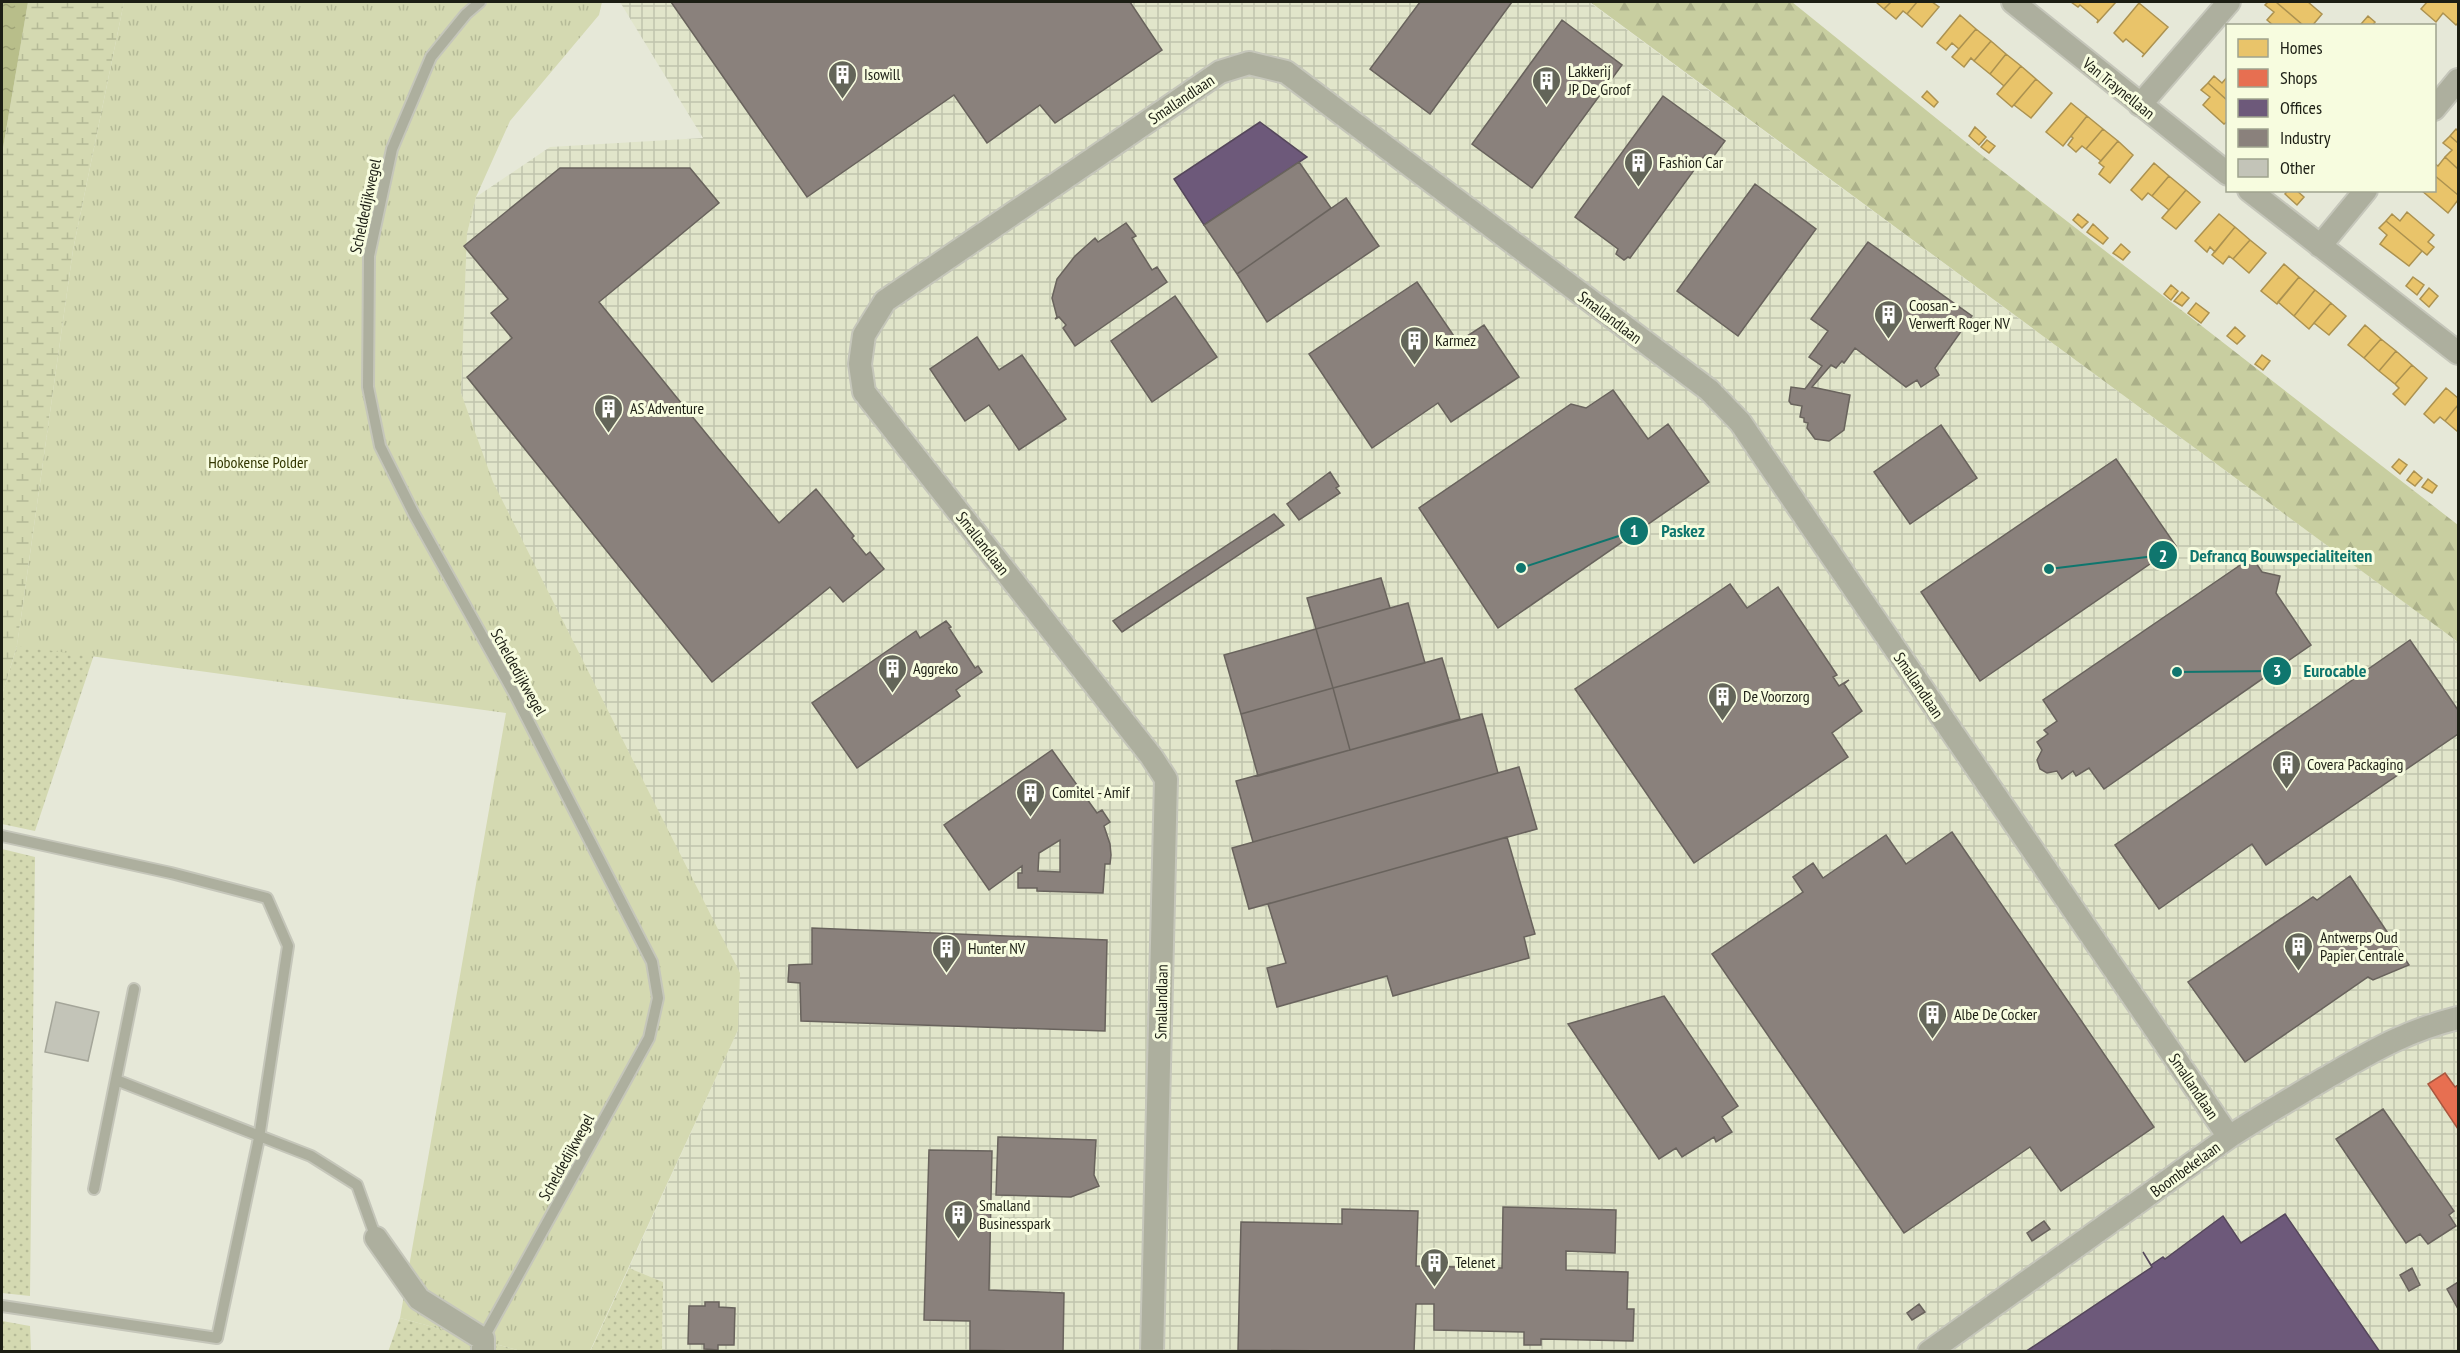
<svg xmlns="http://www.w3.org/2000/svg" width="2460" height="1353" viewBox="0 0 2460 1353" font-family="'PT Sans Narrow',sans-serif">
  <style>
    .industrial { fill: url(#industrial-grid) }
    .grass { fill: url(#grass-dots) }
    .forest { fill: url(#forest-firs) }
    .wetland { fill: url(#wetland-marsh) }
    .park { fill: url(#park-tufts) }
    .water { fill: url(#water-ripples) }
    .homes { fill: #e9c46a; stroke: #ac9250; stroke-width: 1.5 }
    .shops { fill: #e76f51; stroke: #aa573f; stroke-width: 1.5 }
    .offices { fill: #6d597a; stroke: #55475b; stroke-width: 1.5 }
    .industry { fill: #8a817c; stroke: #69635d; stroke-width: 1.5; fill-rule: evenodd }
    .building { fill: #c3c4b8; stroke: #a4a599; stroke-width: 1.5 }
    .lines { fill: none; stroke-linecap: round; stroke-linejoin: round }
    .service-casing { stroke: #c5c6ba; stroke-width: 14 }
    .minor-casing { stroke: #c5c6ba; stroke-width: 26 }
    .service { stroke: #adaf9e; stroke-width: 10 }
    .minor { stroke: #adaf9e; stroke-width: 22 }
    .labels { text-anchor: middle; stroke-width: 6; stroke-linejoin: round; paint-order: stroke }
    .poi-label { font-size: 16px; fill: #1c1e14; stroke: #f7fcdf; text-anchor: start }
    .street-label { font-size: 16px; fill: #1c1e14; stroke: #f7fcdf }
    .park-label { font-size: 16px; fill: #323600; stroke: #f7fcdf }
    .leader { fill: none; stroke: #0f766e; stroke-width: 2 }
    .callout-dot { fill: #0f766e; stroke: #f7fcdf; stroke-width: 2 }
    .mark-label { font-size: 18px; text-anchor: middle; font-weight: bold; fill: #fff }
    .callout-label { font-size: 18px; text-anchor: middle; font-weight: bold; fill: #0f766e; stroke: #f7fcdf; stroke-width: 6; stroke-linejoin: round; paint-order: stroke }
  </style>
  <defs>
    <pattern id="industrial-grid" width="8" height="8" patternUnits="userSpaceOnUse" patternTransform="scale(1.5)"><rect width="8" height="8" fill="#e1e5ca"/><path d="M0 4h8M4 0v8" fill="none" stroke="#c0c4ad"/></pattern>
    <pattern id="grass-dots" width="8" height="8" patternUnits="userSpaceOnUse" patternTransform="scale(1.5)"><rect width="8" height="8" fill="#d4d9b1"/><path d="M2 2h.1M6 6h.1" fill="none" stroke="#b5ba97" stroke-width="1.8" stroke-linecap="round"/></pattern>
    <pattern id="forest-firs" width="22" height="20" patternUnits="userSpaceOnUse" patternTransform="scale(1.5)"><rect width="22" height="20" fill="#c8cea0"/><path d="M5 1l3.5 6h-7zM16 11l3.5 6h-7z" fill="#abb089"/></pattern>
    <pattern id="wetland-marsh" width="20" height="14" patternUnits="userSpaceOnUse" patternTransform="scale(1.5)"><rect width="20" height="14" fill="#d4d9b1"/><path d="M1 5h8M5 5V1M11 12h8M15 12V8" fill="none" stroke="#b5ba97"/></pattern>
    <pattern id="park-tufts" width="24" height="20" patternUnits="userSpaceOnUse" patternTransform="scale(1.5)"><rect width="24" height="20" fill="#d4d9b1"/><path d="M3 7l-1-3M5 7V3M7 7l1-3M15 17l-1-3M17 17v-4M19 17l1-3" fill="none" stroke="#b5ba97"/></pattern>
    <pattern id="water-ripples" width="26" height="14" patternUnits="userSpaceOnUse" patternTransform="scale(1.5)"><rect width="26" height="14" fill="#b8be8a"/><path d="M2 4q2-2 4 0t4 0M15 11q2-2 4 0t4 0" fill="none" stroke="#9ea376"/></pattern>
  </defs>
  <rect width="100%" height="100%" fill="#e6e8d8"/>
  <!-- industrial -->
  <path class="industrial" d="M620 2H1589L2458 642V1351H662L663 1282 629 1268 738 1030 485 467 461 393 467 234 476 197 550 147 703 138Z"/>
  <!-- grass -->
  <path class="grass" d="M124 2 113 598 35 831 2 824V695L17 646Z
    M2 849 35 857 30 1296 2 1293Z
    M629 1268 663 1282 662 1351 590 1352Z
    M400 1318 521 1351 388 1352Z
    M2 1321 30 1326 31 1351H2Z"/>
  <!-- forest -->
  <path class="forest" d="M1590 2H1792L1983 156 2458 525V642Z"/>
  <!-- wetland -->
  <path class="wetland" d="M28 2H124L73 250 17 646 2 695V154Z"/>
  <!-- park -->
  <path class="park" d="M124 2H602L599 15 510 121 476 197 467 234 461 393 493 482 740 973 738 1030 590 1351H521L400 1318 506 713 17 646 73 250Z"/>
  <!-- water -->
  <path class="water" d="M2 2H28L2 154Z"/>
  <!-- homes -->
  <path class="homes" d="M1876 2H1891L1884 9Z
    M1891 2H1917L1907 14 1903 11 1896 19 1884 9Z
    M1917 2H1932L1939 7 1922 27 1907 14Z
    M2071 2H2116L2097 23 2098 20 2080 5 2078 7Z
    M2268 2H2276L2304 26H2274L2267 20 2274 12 2265 5Z
    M2276 2H2308L2322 14 2312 26H2304Z
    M2427 2H2458V23L2456 25 2443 13 2436 22 2421 9Z
    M2139 3 2168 27 2142 57 2144 54 2126 39 2123 42 2114 33Z
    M1960 15 1976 29 1959 49 1952 43 1946 50 1937 43Z
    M2368 16 2375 22 2372 26H2362L2361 24Z
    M1976 29 1991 41 1974 61 1971 58 1964 67 1952 57Z
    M1991 41 2006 54 1990 74 1974 61Z
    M2006 54 2021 66 2004 86 1990 74Z
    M2021 66 2036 79 2012 107 1997 94Z
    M2214 76 2222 83 2228 76V101L2208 83Z
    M2036 79 2052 93 2031 118 2014 105Z
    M2208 83 2228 101V121L2224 124 2203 105 2210 97 2201 90Z
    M1927 91 1938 102 1934 107 1922 97Z
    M2071 103 2087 116 2063 146 2046 132Z
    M2087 116 2103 129 2086 149 2082 146 2076 152 2068 145 2073 138 2071 136Z
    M1975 127 1986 137 1979 145 1969 136Z
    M2103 129 2118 141 2101 161 2086 149Z
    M2456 129 2458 131V143L2450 136Z
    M2450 136 2458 143V169L2445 157 2452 150 2443 143Z
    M1987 140 1995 146 1989 153 1981 147Z
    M2118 141 2133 155 2110 183 2099 174 2104 167 2099 163Z
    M2445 157 2458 169V195L2434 175V163L2438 166Z
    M2154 163 2169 176 2152 196 2148 193 2142 200 2131 190Z
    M2434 175 2458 195V200L2448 213 2421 190H2434Z
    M2169 176 2186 190 2169 210 2152 196Z
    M2186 190 2200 202 2176 229 2162 218Z
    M2288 190H2296L2304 197 2297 205 2285 194Z
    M2407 212 2434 235 2428 242 2434 247 2427 255 2386 221 2392 214 2400 221Z
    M2078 214 2088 222 2082 228 2073 220Z
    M2219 214 2235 227 2215 252 2210 247 2207 252 2195 241Z
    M2386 221 2422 251 2409 266 2380 244 2387 235 2379 228Z
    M2093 224 2108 238 2103 244 2087 232Z
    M2235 227 2250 240 2233 259 2229 256 2223 264 2212 255Z
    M2250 240 2266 253 2249 273 2233 259Z
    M2121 244 2130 252 2123 260 2113 253Z
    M2284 264 2299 277 2277 304 2261 291Z
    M2299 277 2315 290 2294 316 2278 302Z
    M2413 277 2424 285 2417 295 2406 286Z
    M2171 285 2178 291 2171 300 2164 294Z
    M2429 288 2438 296 2429 307 2420 299Z
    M2315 290 2331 303 2309 329 2294 316Z
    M2182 292 2189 298 2182 306 2174 301Z
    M2196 303 2209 313 2201 323 2188 313Z
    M2331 303 2346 316 2329 335 2314 323Z
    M2365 325 2381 339 2364 358 2348 345Z
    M2235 327 2245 336 2237 344 2227 336Z
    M2381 339 2396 351 2379 371 2364 358Z
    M2396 351 2412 365 2395 384 2379 371Z
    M2262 355 2270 361 2263 370 2255 364Z
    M2412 365 2427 378 2405 405 2393 394 2399 388 2395 384Z
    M2446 388 2458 398V405L2445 421 2440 417 2434 423 2424 414Z
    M2458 405V432L2445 421Z
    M2399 459 2407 465 2400 474 2392 467Z
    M2414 471 2422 478 2415 486 2407 480Z
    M2428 479 2437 486 2432 493 2422 487Z"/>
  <!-- shops -->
  <path class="shops" d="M2445 1073 2455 1087 2458 1085V1129L2428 1084Z"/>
  <!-- offices -->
  <path class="offices" d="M1260 122 1307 157 1204 225 1174 179Z
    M2285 1214 2380 1352H2025L2152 1267 2143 1252 2151 1265 2163 1257 2165 1259 2223 1216 2241 1243Z"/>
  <!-- industry -->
  <path class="industry" d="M671 2H1130L1162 50 1055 123 1040 105 987 143 954 95 807 197Z
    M1420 2H1512L1430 114 1370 69Z
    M1562 20 1622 65 1532 188 1472 144Z
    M1663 96 1725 141 1711 160 1705 155 1630 258 1628 257 1624 260 1616 254 1618 249 1575 217Z
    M1299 162 1331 208 1237 274 1204 225Z
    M560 168H690L719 203 599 302 779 523 816 489 854 536 852 538 866 555 870 552 884 569 843 602 830 587 712 682 467 377 512 338 491 313 508 299 464 246Z
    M1755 184 1816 229 1738 336 1677 291Z
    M1346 198 1379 246 1267 322 1237 274Z
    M1126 223 1136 236 1132 238 1152 270 1157 267 1167 282 1075 346 1063 328 1066 325 1059 317 1055 319 1057 317 1052 298 1057 279 1075 256 1095 238 1098 242Z
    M1868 242 1972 316 1935 368 1939 375 1921 387 1917 380 1906 387 1855 348 1844 363 1842 361 1836 368 1831 365 1812 387 1850 395 1844 430 1829 441 1815 439 1807 428 1808 423 1804 422V418L1800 417 1802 406 1791 404 1789 401 1791 387 1805 389 1822 366 1809 357 1828 331 1811 319Z
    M1417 282 1458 342 1484 325 1519 377 1451 422 1438 403 1372 448 1309 354Z
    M1175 296 1217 357 1152 402 1111 341Z
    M977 337 999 370 1022 355 1066 419 1019 450 989 405 965 421 930 369Z
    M1613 390 1648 439 1668 424 1709 482 1498 628 1419 508 1571 404 1586 408Z
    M1941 425 1977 478 1910 524 1874 472Z
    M2116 459 2176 546 1980 681 1921 592Z
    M1330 472 1339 486 1336 488 1340 493 1299 520 1287 504Z
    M1274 514 1284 525 1122 632 1113 621Z
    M2252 557 2262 572 2280 576 2276 593 2311 645 2104 789 2089 768 2076 776 2073 771 2062 779 2057 771 2047 773 2040 769 2037 760 2042 750 2037 742 2048 734 2044 730 2057 721 2043 700Z
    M1381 578 1390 608 1316 629 1307 598Z
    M1730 584 1747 608 1778 587 1837 675 1833 677 1839 686 1849 680 1844 684 1862 711 1832 733 1848 757 1694 863 1575 689Z
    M1408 603 1425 663 1333 688 1316 629Z
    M946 621 951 627 949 628 975 668 978 666 982 672 956 690 960 696 857 768 812 703 916 631 920 638Z
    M1316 629 1333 688 1241 714 1224 655Z
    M2410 640 2458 710V734L2266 865 2252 844 2159 909 2115 845Z
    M1442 658 1460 719 1350 750 1333 688Z
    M1333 688 1350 750 1258 776 1241 714Z
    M1482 714 1498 773 1253 842 1236 781Z
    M1052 750 1097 813 1102 810 1110 822 1104 826 1110 844 1111 855 1110 864H1105L1103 893 1037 891V888H1018V873H1022V866L989 890 944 825ZM1060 840V872L1038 871 1039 853Z
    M1519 767 1537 829 1249 909 1232 848Z
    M1952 832 2154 1127 2061 1191 2030 1147 1904 1233 1712 954 1803 892 1793 877 1813 863 1823 878 1886 835 1906 864Z
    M1507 837 1535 934 1524 937 1529 958 1393 996 1387 976 1277 1007 1267 968 1286 963 1268 904Z
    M2350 876 2409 965 2373 980 2368 977 2245 1062 2188 982 2313 897 2317 900Z
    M812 928 1107 940 1105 1031 801 1021 800 983 788 982 789 965 812 964Z
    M1664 996 1738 1106 1722 1117 1732 1132 1716 1142 1714 1137 1682 1157 1676 1148 1659 1159 1568 1024Z
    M2383 1109 2454 1211 2449 1215 2456 1226 2428 1244 2420 1234 2406 1243 2336 1139Z
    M998 1137 1096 1140 1094 1175 1099 1186 1071 1197 996 1195Z
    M929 1150 992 1151 989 1290 1064 1293 1063 1352 970 1350V1321L924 1320Z
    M1503 1207 1616 1210 1615 1253 1566 1251V1270L1628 1272 1627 1309H1634L1633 1341 1541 1339V1345H1524V1332L1434 1330V1304H1416L1414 1352 1238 1350 1241 1222 1342 1224V1209L1418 1211 1416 1266 1502 1268Z
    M2044 1221 2050 1229 2032 1241 2027 1233Z
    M2412 1268 2420 1285 2409 1291 2400 1275Z
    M2458 1282V1309L2447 1289Z
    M705 1302H719V1307L735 1308 734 1345H718V1350L704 1349V1344H688L689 1306H705Z
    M1919 1304 1925 1312 1912 1320 1907 1313Z"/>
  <!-- building -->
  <path class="building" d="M56 1002 99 1012 88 1061 45 1052Z"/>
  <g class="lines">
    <defs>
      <path id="service" d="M480 2 466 14 431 57 392 149 369 256 368 387 380 446 414 514 514 693 652 962 658 998 649 1038 483 1339
        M2 836 171 873 267 898 288 946 259 1138 217 1338 2 1306
        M116 1080 311 1156 357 1185 376 1238
        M94 1189 134 989"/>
      <path id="minor" d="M2013 2 2228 174
        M2140 105 2229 2
        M2434 109 2458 80
        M2249 190 2458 353
        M2320 246 2366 190
        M376 1238 419 1299 483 1339V1352
        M1152 1352 1166 779 1151 756 864 392 860 364 864 335 885 301 1220 72 1249 63 1286 72 1709 390 1740 422 2229 1137
        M1929 1352 2229 1137C2260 1117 2292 1098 2324 1079 2371 1052 2405 1031 2458 1018"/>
    </defs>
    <!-- service casing -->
    <use href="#service" class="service-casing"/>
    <!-- minor casing -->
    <use href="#minor" class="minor-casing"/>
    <!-- service -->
    <use href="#service" class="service"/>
    <!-- minor -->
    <use href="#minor" class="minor"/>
  </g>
  <!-- icons -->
  <defs>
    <symbol id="building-pin" viewBox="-11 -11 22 30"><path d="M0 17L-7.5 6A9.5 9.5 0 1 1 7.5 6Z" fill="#636559" stroke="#f7fcdf"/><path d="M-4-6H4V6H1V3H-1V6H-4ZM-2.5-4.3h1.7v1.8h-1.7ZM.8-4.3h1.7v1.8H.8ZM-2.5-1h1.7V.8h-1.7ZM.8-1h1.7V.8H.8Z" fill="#fff"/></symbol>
  </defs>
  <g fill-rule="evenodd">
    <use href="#building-pin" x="826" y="58" width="33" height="45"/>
    <use href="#building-pin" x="1530" y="64" width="33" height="45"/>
    <use href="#building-pin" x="1622" y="146" width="33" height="45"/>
    <use href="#building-pin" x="1872" y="298" width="33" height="45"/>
    <use href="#building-pin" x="1398" y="324" width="33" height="45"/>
    <use href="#building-pin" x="592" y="392" width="33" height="45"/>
    <use href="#building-pin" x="876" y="652" width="33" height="45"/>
    <use href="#building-pin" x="1706" y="680" width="33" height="45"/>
    <use href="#building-pin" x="2270" y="748" width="33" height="45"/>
    <use href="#building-pin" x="1014" y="776" width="33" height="45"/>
    <use href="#building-pin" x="2282" y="930" width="33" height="45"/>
    <use href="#building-pin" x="930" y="932" width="33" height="45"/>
    <use href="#building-pin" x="1916" y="998" width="33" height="45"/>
    <use href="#building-pin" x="942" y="1198" width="33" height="45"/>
    <use href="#building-pin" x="1418" y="1246" width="33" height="45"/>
  </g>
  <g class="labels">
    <!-- poi labels -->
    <g class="poi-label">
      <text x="1568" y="77">Lakkerij<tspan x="1568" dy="18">JP De Groof</tspan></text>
      <text x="864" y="80">Isowill</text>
      <text x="1659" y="168">Fashion Car</text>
      <text x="1909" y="311">Coosan -<tspan x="1909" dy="18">Verwerft Roger NV</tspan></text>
      <text x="1435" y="346">Karmez</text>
      <text x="630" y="414">AS Adventure</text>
      <text x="913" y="674">Aggreko</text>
      <text x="1743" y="702">De Voorzorg</text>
      <text x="2307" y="770">Covera Packaging</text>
      <text x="1052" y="798">Comitel - Amif</text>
      <text x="2320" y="943">Antwerps Oud<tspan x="2320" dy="18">Papier Centrale</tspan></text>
      <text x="968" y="954">Hunter NV</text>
      <text x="1954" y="1020">Albe De Cocker</text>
      <text x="979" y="1211">Smalland<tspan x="979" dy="18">Businesspark</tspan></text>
      <text x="1455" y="1268">Telenet</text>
    </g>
    <!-- street labels -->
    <g class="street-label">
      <text transform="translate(2119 88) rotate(39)" y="6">Van Traynellaan</text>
      <text transform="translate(1181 99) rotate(-34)" y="6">Smallandlaan</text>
      <text transform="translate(365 206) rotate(-78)" y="6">Scheldedijkwegel</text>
      <text transform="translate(1610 317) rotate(37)" y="6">Smallandlaan</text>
      <text transform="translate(983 543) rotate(52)" y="6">Smallandlaan</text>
      <text transform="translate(519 672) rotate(61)" y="6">Scheldedijkwegel</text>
      <text transform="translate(1919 685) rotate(56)" y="6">Smallandlaan</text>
      <text transform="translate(1161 1002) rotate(-89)" y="6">Smallandlaan</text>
      <text transform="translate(2194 1086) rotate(56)" y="6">Smallandlaan</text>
      <text transform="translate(566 1157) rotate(-61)" y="6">Scheldedijkwegel</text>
      <text transform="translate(2185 1169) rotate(-36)" y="6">Boombekelaan</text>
    </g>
    <!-- park labels -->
    <g class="park-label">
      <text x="258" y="468">Hobokense Polder</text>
    </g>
  </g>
  <!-- callouts -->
  <path class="leader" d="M1521 568L1634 531M2049 569L2163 555M2177 672L2277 671"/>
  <g class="callout-dot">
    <circle cx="1521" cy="568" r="6"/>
    <circle cx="2049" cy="569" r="6"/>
    <circle cx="2177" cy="672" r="6"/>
    <circle cx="1634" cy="531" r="15"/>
    <circle cx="2163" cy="555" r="15"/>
    <circle cx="2277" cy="671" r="15"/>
  </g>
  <g class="mark-label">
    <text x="1634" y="537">1</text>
    <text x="2163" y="562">2</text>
    <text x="2277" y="677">3</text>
  </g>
  <g class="callout-label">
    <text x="1683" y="537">Paskez</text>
    <text x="2281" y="562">Defrancq Bouwspecialiteiten</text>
    <text x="2335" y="677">Eurocable</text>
  </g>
  <!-- border -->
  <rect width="2460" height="1353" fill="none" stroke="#1c1e14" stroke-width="6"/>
  <!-- legend -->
  <rect x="2226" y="24" width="210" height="168" fill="#f7fcdf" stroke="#9fa38e" stroke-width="1.5"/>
  <rect x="2238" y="39" width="30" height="18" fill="#e9c46a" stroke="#9fa38e" stroke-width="1.5"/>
  <text x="2280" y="54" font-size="18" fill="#1c1e14">Homes</text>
  <rect x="2238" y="69" width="30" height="18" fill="#e76f51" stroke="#9fa38e" stroke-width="1.5"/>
  <text x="2280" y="84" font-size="18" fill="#1c1e14">Shops</text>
  <rect x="2238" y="99" width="30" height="18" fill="#6d597a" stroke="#9fa38e" stroke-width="1.5"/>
  <text x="2280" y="114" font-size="18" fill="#1c1e14">Offices</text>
  <rect x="2238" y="129" width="30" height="18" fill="#8a817c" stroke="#9fa38e" stroke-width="1.5"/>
  <text x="2280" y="144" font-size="18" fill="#1c1e14">Industry</text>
  <rect x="2238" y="159" width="30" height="18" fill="#c3c4b8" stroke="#9fa38e" stroke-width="1.5"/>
  <text x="2280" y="174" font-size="18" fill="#1c1e14">Other</text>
</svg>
